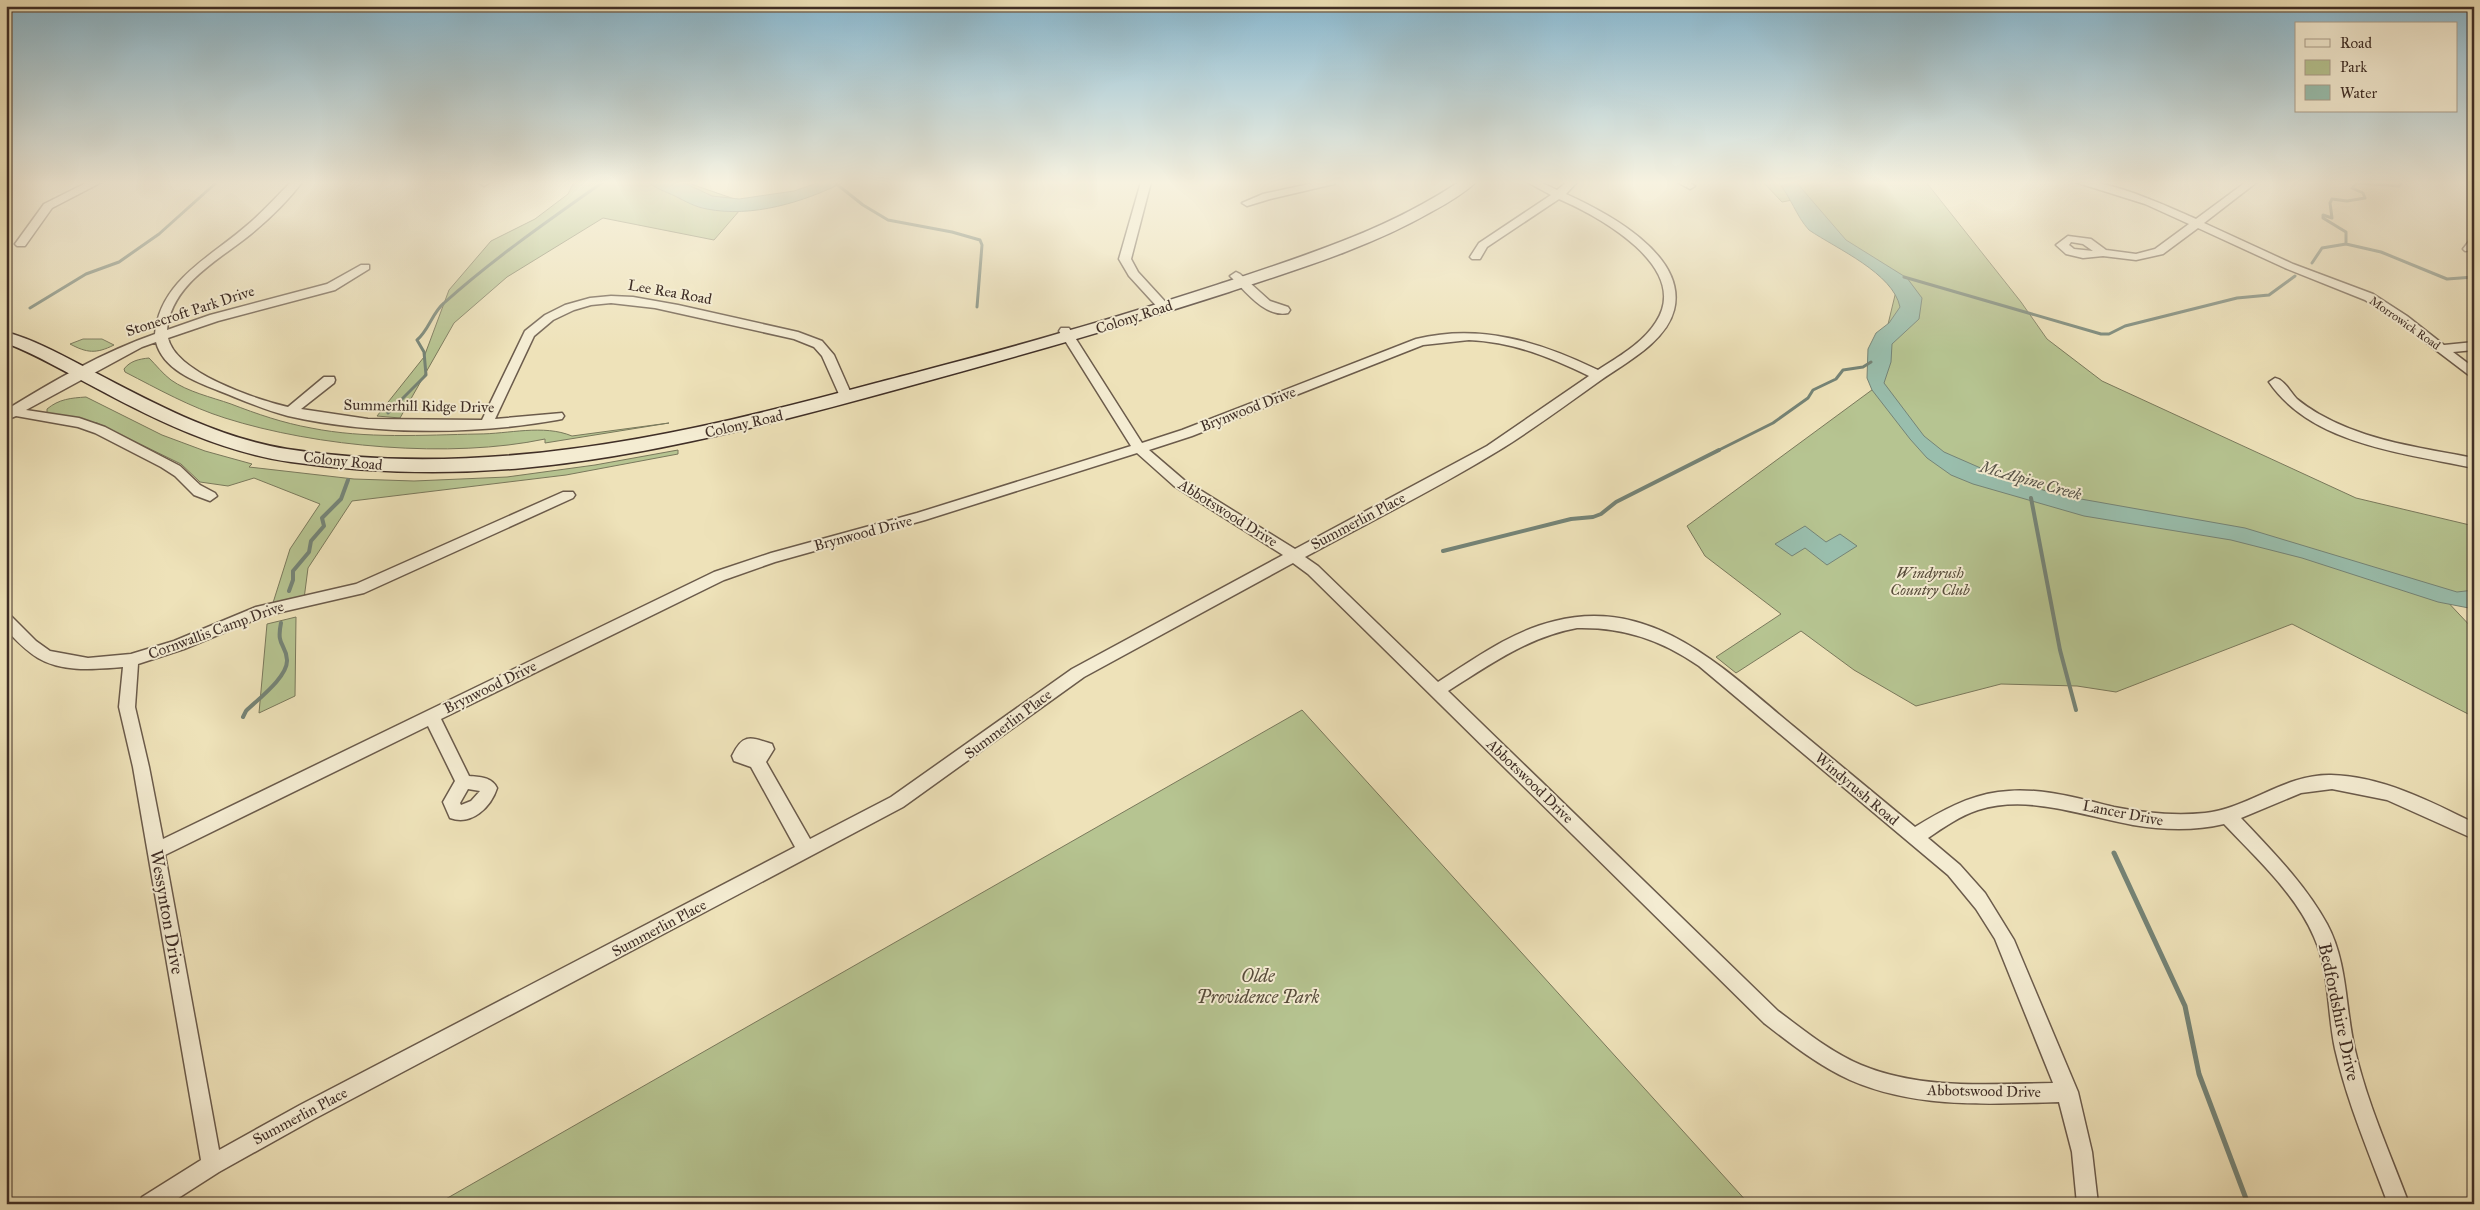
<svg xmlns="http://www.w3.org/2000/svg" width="2480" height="1210" viewBox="0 0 2480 1210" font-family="'IM FELL Great Primer',serif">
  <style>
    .green { fill: #b6c491; stroke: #7a795c }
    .water { fill: #99bead; stroke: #758477 }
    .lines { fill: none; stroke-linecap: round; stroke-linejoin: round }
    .stream-far2 { stroke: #758477; stroke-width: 3 }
    .stream-far1 { stroke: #758477; stroke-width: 4 }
    .stream { stroke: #758477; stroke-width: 5 }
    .minor-casing { stroke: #6b5b4b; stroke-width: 3 }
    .secondary-casing { stroke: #3f2e26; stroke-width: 3 }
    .minor { fill: #f4ecd2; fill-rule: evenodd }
    .secondary { fill: #f4ecd2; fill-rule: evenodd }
    .labels { text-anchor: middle; stroke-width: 4; stroke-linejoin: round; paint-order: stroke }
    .far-street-label { font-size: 12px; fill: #3f2e26; stroke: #f4ecd2 }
    .street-label { font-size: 15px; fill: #3f2e26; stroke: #f4ecd2 }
    .park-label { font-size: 15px; font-style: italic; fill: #574c3b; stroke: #f4ecd2 }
    .water-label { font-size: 16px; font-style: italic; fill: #565248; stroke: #f4ecd2 }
    .near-street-label { font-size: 18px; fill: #3f2e26; stroke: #f4ecd2 }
    .near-park-label { font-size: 18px; font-style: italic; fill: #574c3b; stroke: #f4ecd2 }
  </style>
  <rect width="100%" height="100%" fill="#eee2b9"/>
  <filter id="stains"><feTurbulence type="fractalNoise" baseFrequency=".004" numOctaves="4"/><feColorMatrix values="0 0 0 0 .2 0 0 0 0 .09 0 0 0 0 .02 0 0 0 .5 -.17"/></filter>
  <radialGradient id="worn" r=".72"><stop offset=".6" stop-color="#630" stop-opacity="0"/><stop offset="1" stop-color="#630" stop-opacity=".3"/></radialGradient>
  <!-- green -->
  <path class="green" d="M574 182H685L746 203 714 240 603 218 507 277 454 323 400 418 377 416 424 357 449 290 491 241 535 219 568 194Z
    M1763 182H1926L2021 302 2047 339 2102 381 2356 498 2474 526V602L2443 597 2474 630V717L2292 624 2116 692 2077 686 2001 684 1916 706 1854 670 1801 631 1736 673 1716 657 1781 614 1705 556 1687 526 1880 384 1878 366 1896 291 1803 198 1782 202Z
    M83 339H102L114 345C96 354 87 353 70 344Z
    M149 358C156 365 163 374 171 380 188 392 211 397 231 404 257 414 283 423 311 428 366 439 423 435 478 434 509 434 543 424 572 436L669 423 545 443V439C451 459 316 447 225 418 190 407 158 389 125 372L124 369C130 361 139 359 149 358Z
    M86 397 162 435 205 451 252 464 249 467 354 479 414 481 507 477 595 465 678 450V454L566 475 352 501 308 568 304 599 272 606 290 549 320 504 254 478 228 486 200 482 181 464 97 423 47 414V409C59 399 71 398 86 397Z
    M296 617 295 696 259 713 267 624Z
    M1302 710 1749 1204H437Z"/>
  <!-- water -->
  <path class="water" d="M648 182H682L712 196 739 199 794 191 820 182H844C804 202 752 218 707 209 695 207 685 201 675 196 666 192 655 188 648 182Z
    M1778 182H1796L1846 240 1907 278 1922 298 1919 319 1892 344 1891 362 1884 383 1924 436 1944 452 2008 480 2064 496 2245 528 2457 592 2474 590V609L2438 602 2302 558 2231 540 2084 516 1973 484 1951 475 1927 458 1910 439 1872 390 1867 378 1868 349 1876 333 1889 323 1900 307C1893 273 1837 249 1809 230 1796 216 1791 197 1778 182Z
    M1805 526 1826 542 1840 534 1857 546 1827 565 1805 548 1792 556 1775 544Z"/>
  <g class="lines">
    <!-- stream-far2 -->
    <path class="stream-far2" d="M834 182 863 205 888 220 952 232 980 240 982 245 977 307
      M2346 244V232L2323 218V215L2332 218 2330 203 2332 199 2347 201 2365 198 2363 193 2352 188 2357 183 2399 186 2402 182
      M2312 263 2322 248 2346 244 2381 252 2447 279 2474 277
      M1904 277 2101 334H2109L2125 326 2237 298 2269 295 2295 276
      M30 308 86 274 119 262 159 234 217 182
      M388 413 426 375 424 352 417 340C429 330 432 313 444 303 493 259 549 220 603 182
      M1717 451 1773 423 1808 398 1813 390 1836 379 1843 370 1863 367 1871 362"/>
    <!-- stream-far1 -->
    <path class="stream-far1" d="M2031 498 2060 650 2076 710
      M1443 551 1571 519 1593 517 1601 514 1616 502 1719 450
      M289 591 293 580V571L309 552 311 541 324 526 322 518 341 499 348 480
      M243 717 246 711C257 700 288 677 287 660 286 643 276 647 281 623"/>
    <!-- stream -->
    <path class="stream" d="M2114 853 2185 1006 2199 1074 2248 1204"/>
    <defs>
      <path id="minor" d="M88 182H102L52 208 25 246H17L15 244 44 204Z
        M291 182H302C288 201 269 219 251 234 219 260 171 284 167 330L210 315 327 284 361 265H369V269L335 290 218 321 168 338C176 373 255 399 288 407L324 377H334L335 380 334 383 301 409 368 419 482 420 525 331 545 315 565 305 590 298 611 296 633 297 678 305 798 332 822 341 834 355 853 398 847 402 842 401 822 356 814 347 794 339 655 308 611 303 591 305 574 310 553 320 534 336 495 419 562 413 564 416 562 419 557 420C473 435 371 435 288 416 264 410 240 399 217 390 194 381 163 369 156 342L142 347 26 410 79 418 105 427 180 466 200 485 215 493 217 496 210 501 194 495 175 476 161 467 95 433 78 427 16 416 6 420V410C53 381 103 352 155 334 160 281 209 258 245 227 262 213 276 197 291 182Z
        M478 182H488L489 183 484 186Z
        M1141 182H1151L1131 259 1138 272 1171 308 1165 312 1161 311 1129 276 1119 259Z
        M1318 182H1335L1334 184 1270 199 1247 206 1242 203 1263 194Z
        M1527 182H1540L1557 190 1567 182H1577L1566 194C1606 212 1688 255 1674 310 1666 342 1625 363 1601 380 1567 404 1534 429 1498 451 1436 489 1369 522 1305 557L1318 566 1438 682C1474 659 1512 631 1555 621 1653 596 1724 669 1793 726 1834 760 1875 794 1915 827 1941 811 1968 796 1998 792 2037 786 2077 798 2114 807 2144 813 2175 816 2205 813 2249 808 2285 774 2331 775 2381 776 2430 801 2474 823V839L2387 800 2332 789 2301 793 2241 818C2272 851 2305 884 2327 924 2348 963 2345 1008 2355 1050 2367 1103 2390 1153 2409 1204H2388C2369 1153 2347 1102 2335 1049 2327 1012 2330 972 2314 937 2295 893 2256 858 2224 824 2195 831 2163 830 2133 825 2083 816 2029 794 1978 810 1960 816 1944 827 1928 838L1960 865 1985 893 2014 940 2078 1092 2092 1152 2098 1204H2077L2072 1152 2059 1102C1989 1104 1916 1109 1850 1080 1819 1066 1791 1044 1764 1023L1308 574 1293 563 1084 677 903 807 314 1119 219 1172 169 1204H139L142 1197 201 1160 133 767 119 707 123 667C96 669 63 673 38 658 26 651 16 640 6 630V614L11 616 36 641 50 651 88 658 131 654 174 641 256 607 356 584 563 492H573L575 495 573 498 364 593 264 616 184 649 138 664 135 707 149 767 163 839 714 572 771 553 917 513 1131 446 1059 331 1061 328H1069L1142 443 1182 430 1416 339C1481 323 1539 342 1598 370 1618 357 1643 343 1656 322 1692 267 1598 216 1559 199L1487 247 1480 259H1472L1470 257 1479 243 1551 195ZM1469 340C1513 342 1550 357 1589 376L1487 446 1295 549 1184 480 1149 450 1192 436 1423 345ZM1137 453 1174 486 1283 555 1072 669 891 797 810 839 766 762 774 749 772 744C750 737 743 733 732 756L734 761 751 767 795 847 300 1105 219 1150 165 855 428 726 455 781 443 802 450 818C472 826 491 807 497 788 492 777 480 777 469 776L441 719 724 580 775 562 925 520ZM1577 628C1624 627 1661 640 1699 666L1948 875 1976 909 1995 939 2053 1083C1989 1084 1921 1090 1861 1065 1830 1052 1804 1030 1778 1011L1448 691C1489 665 1528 637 1577 628ZM468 789 480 791 471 801 461 805 460 803Z
        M1677 182H1689L1695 186 1690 189Z
        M2075 182C2107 178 2166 206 2196 219L2246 182H2257L2204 223 2293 264 2373 294 2407 316 2444 345 2474 342V350L2453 352 2474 368V379L2399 322 2365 300 2285 268 2198 228 2163 254 2136 260 2103 256 2083 258 2066 254 2056 245 2068 236 2091 239 2106 250 2136 254 2155 249 2189 224 2145 204ZM2071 242 2083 244 2093 251 2074 249 2069 245Z
        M2474 239V250L2465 251 2463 249 2470 240Z
        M1236 272 1240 274 1270 301 1288 307 1290 310 1288 313C1266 318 1246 292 1232 278L1230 276Z
        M2275 378C2285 380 2290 392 2297 399 2303 404 2312 410 2319 414 2366 441 2422 448 2474 458V468C2405 453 2312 445 2269 382Z"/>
      <path id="secondary" d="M1459 182H1476C1463 194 1446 204 1431 212 1368 248 1298 269 1229 292 1121 327 1012 358 902 388 778 422 652 456 523 468 446 475 368 473 291 462 222 452 157 421 96 388 67 373 38 355 6 343V332C38 341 67 358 96 373 157 405 219 438 287 449 486 480 684 435 876 383 940 366 1004 350 1067 331 1124 315 1179 297 1235 279 1313 253 1390 228 1459 182Z"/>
    </defs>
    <!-- minor casing -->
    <use href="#minor" class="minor-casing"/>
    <!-- secondary casing -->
    <use href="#secondary" class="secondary-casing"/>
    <!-- minor -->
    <use href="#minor" class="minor"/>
    <!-- secondary -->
    <use href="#secondary" class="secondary"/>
  </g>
  <!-- sky -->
  <linearGradient id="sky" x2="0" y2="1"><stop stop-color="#88b8d0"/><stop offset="0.52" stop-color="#f7f2e0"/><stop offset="1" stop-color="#f7f2e0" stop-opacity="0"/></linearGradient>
  <rect width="2480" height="351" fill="url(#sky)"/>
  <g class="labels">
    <!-- far-street labels -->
    <g class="far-street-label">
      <text transform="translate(2405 323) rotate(35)" y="4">Morrowick Road</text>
    </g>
    <!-- street labels -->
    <g class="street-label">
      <text transform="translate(670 292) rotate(10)" y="5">Lee Rea Road</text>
      <text transform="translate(190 311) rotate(-18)" y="5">Stonecroft Park Drive</text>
      <text transform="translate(1134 317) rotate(-18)" y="5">Colony Road</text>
      <text transform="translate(419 406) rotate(1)" y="5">Summerhill Ridge Drive</text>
      <text transform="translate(1248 409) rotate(-21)" y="5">Brynwood Drive</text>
      <text transform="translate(744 424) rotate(-13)" y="5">Colony Road</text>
      <text transform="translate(343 461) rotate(6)" y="5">Colony Road</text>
      <text transform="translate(1228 513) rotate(32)" y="5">Abbotswood Drive</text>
      <text transform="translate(1358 521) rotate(-28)" y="5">Summerlin Place</text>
      <text transform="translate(863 533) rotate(-15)" y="5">Brynwood Drive</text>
      <text transform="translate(216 630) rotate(-20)" y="5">Cornwallis Camp Drive</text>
      <text transform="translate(490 687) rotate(-26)" y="5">Brynwood Drive</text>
      <text transform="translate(1008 724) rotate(-37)" y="5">Summerlin Place</text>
      <text transform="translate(1530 781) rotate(44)" y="5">Abbotswood Drive</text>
      <text transform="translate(1857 789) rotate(40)" y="5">Windyrush Road</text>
      <text transform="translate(2123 813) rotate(11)" y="5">Lancer Drive</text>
      <text transform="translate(659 928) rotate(-28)" y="5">Summerlin Place</text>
      <text transform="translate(1984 1091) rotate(1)" y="5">Abbotswood Drive</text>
      <text transform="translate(300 1116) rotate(-28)" y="5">Summerlin Place</text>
    </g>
    <!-- park labels -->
    <g class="park-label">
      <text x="1930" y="578">Windyrush<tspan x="1930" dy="17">Country Club</tspan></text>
    </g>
    <!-- water labels -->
    <g class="water-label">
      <text transform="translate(2031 480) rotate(16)" y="6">McAlpine Creek</text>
    </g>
    <!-- near-street labels -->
    <g class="near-street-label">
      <text transform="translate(167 912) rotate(80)" y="6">Wessynton Drive</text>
      <text transform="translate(2339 1012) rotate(78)" y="6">Bedfordshire Drive</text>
    </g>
    <!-- near-park labels -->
    <g class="near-park-label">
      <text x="1258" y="982">Olde<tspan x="1258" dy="21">Providence Park</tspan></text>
    </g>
  </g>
  <!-- margin -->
  <rect width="2480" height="1210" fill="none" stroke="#eee2b9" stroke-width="25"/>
  <rect x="8" y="8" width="2465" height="1195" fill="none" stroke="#3f2e26" stroke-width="2.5"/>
  <rect x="12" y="12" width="2455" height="1185" fill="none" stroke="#3f2e26"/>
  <!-- legend -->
  <rect x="2295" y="22" width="162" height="90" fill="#f4ecd2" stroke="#aca08d"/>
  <rect x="2305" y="39" width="25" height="8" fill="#f4ecd2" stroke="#aca08d"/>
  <text x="2340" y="48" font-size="15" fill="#3f2e26">Road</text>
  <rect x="2305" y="60" width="25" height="15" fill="#b6c491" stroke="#aca08d"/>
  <text x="2340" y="72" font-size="15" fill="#3f2e26">Park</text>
  <rect x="2305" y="85" width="25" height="15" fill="#99bead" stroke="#aca08d"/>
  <text x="2340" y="98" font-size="15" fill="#3f2e26">Water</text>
  <rect width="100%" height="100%" filter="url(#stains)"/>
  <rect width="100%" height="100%" fill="url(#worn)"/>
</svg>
